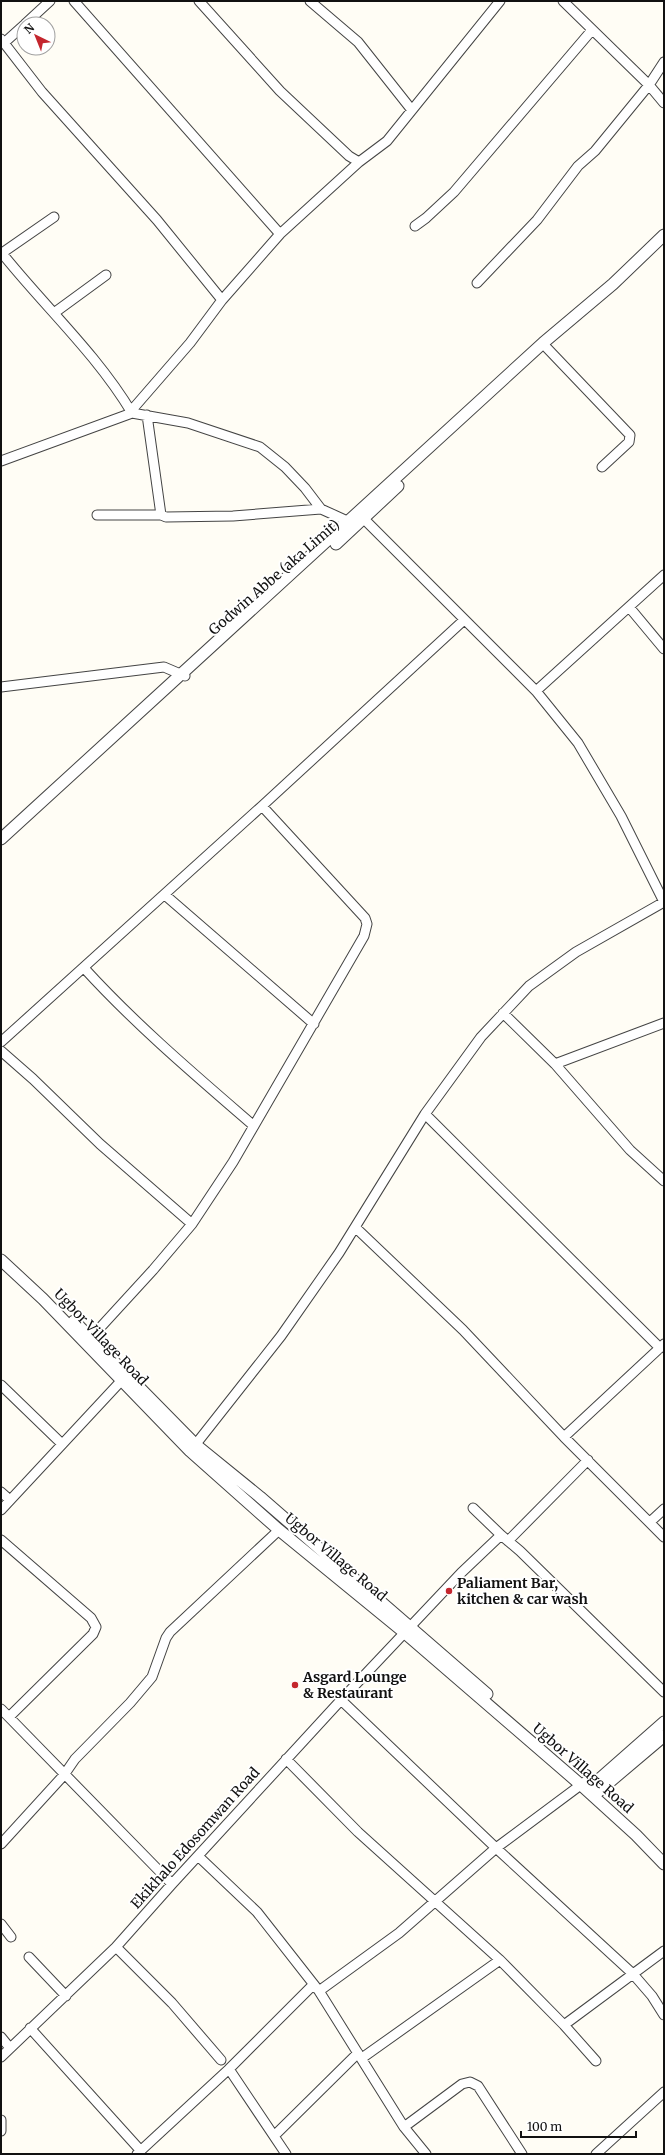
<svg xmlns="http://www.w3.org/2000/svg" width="665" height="2155" viewBox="0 0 665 2155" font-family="Merriweather,serif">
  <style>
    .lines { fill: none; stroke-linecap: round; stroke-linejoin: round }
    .minor-casing { stroke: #444; stroke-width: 11 }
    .tertiary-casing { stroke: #444; stroke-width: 13 }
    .minor { stroke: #fff; stroke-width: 9 }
    .tertiary { stroke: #fff; stroke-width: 11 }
    .poi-dot { fill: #c4262e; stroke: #fff; stroke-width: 1.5 }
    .labels { text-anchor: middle; stroke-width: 4; stroke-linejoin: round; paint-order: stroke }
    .street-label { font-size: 14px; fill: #111; stroke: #fff }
    .poi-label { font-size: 14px; font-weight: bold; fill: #111; stroke: #fff; text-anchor: start }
  </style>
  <rect width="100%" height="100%" fill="#fffdf5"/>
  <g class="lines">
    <defs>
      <path id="minor" d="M74 1 280 234
        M199 1 280 91 349 156 359 162 387 141 500 1
        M310 1 358 42 411 109
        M25 24 50 1
        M1 39 42 92 157 220 222 300
        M4 43 24 25
        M664 62 649 85 664 103
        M415 226 426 218 454 192 592 30
        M1 252C44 306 96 353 132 413L188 423 260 447 285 467 305 488 321 509 354 524
        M2 253 54 217
        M477 283 537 220 578 166 595 151 649 85 563 1
        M54 313 106 275
        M546 347 630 435 629 442 602 467
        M131 411 190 343 222 300 280 234 359 162
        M147 415 161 515 166 517 233 516 321 509
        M1 461 132 413
        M97 515H161
        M364 519 536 691 664 575
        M629 607 664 649
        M1 687 164 667 185 676
        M536 691 578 743 621 816 664 902
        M165 895 314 1024
        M84 968C136 1025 195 1075 254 1126
        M503 1013 555 1064 630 1150 664 1181
        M1 1042 262 806 464 620
        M1 1051 33 1079 100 1144 192 1224
        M555 1064 664 1023
        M425 1114 660 1348
        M356 1228 463 1330 564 1437 664 1537
        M87 1342 153 1270 192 1224 233 1162 364 936 367 924 365 918 262 806
        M1 1385 62 1444
        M564 1437 664 1344
        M192 1449 281 1336 339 1253 425 1114 481 1037 529 986 576 952 664 902
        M1 1492 10 1500
        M473 1508 501 1535
        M1 1510 122 1380
        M650 1522 664 1509
        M1 1540 91 1618 96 1627 93 1634 9 1717
        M508 1541 588 1460
        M341 1700 496 1848 633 1974 652 1996 664 2015
        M1 1709 172 1884
        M286 1759 358 1832 500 1960 564 2025 664 1951
        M1 1844 64 1775 75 1759 130 1703 152 1677 166 1638 170 1632 279 1530
        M198 1856 257 1912 319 1991 404 2127 426 2154
        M1 1924 11 1937
        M116 1947 172 2003 221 2060
        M29 1957 66 1996
        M319 1991 399 1933 496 1848 586 1781
        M564 2025 596 2061
        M30 2028 141 2151
        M1 2037 10 2048
        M1 2057 116 1947 172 1884 341 1700 461 1573 501 1535 520 1551 664 1692
        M362 2058 500 1960
        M229 2069 286 2154
        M1 2120V2131
        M404 2127 462 2084 470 2082 478 2086 522 2154
        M274 2136 358 2053
        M137 2154 229 2069 313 1985
        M596 2154 664 2092"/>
      <path id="tertiary" d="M336 544 398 486
        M1 839 543 343 613 284 664 235
        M1 1260 43 1299 190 1451 279 1530 405 1633 581 1785 636 1835 664 1864
        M74 1321 196 1445 260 1497 487 1694
        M587 1790 664 1722
        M593 1796 664 1736"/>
    </defs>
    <!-- minor casing -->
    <use href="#minor" class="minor-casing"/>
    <!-- tertiary casing -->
    <use href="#tertiary" class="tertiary-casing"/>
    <!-- minor -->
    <use href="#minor" class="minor"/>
    <!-- tertiary -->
    <use href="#tertiary" class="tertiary"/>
  </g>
  <!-- markers -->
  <g class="poi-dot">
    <circle cx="449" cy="1591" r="4"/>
    <circle cx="295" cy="1685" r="4"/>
  </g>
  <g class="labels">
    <!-- street labels -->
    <g class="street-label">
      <text transform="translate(274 577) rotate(-41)" y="5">Godwin Abbe (aka Limit)</text>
      <text transform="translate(101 1337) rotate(46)" y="5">Ugbor Village Road</text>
      <text transform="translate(336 1557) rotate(40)" y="5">Ugbor Village Road</text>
      <text transform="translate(583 1768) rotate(41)" y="5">Ugbor Village Road</text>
      <text transform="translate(195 1838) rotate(-48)" y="5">Ekikhalo Edosomwan Road</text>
    </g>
    <!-- poi labels -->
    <g class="poi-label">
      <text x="457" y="1588">Paliament Bar,<tspan x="457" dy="16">kitchen &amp; car wash</tspan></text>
      <text x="303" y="1682">Asgard Lounge<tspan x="303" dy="16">&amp; Restaurant</tspan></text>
    </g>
  </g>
  <!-- border -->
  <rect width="665" height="2155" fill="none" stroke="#111111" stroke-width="4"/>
  <!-- north arrow -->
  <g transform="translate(36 36) rotate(317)"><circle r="19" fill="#ffffff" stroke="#a0a0a0"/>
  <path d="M0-3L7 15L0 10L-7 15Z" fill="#c4262e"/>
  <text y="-6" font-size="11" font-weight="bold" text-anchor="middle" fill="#111111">N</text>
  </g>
  <!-- scale -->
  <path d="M521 2131v6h115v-6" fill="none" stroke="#111111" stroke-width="2"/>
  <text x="527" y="2131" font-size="12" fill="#111111" stroke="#ffffff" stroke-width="3" paint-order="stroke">100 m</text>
</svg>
